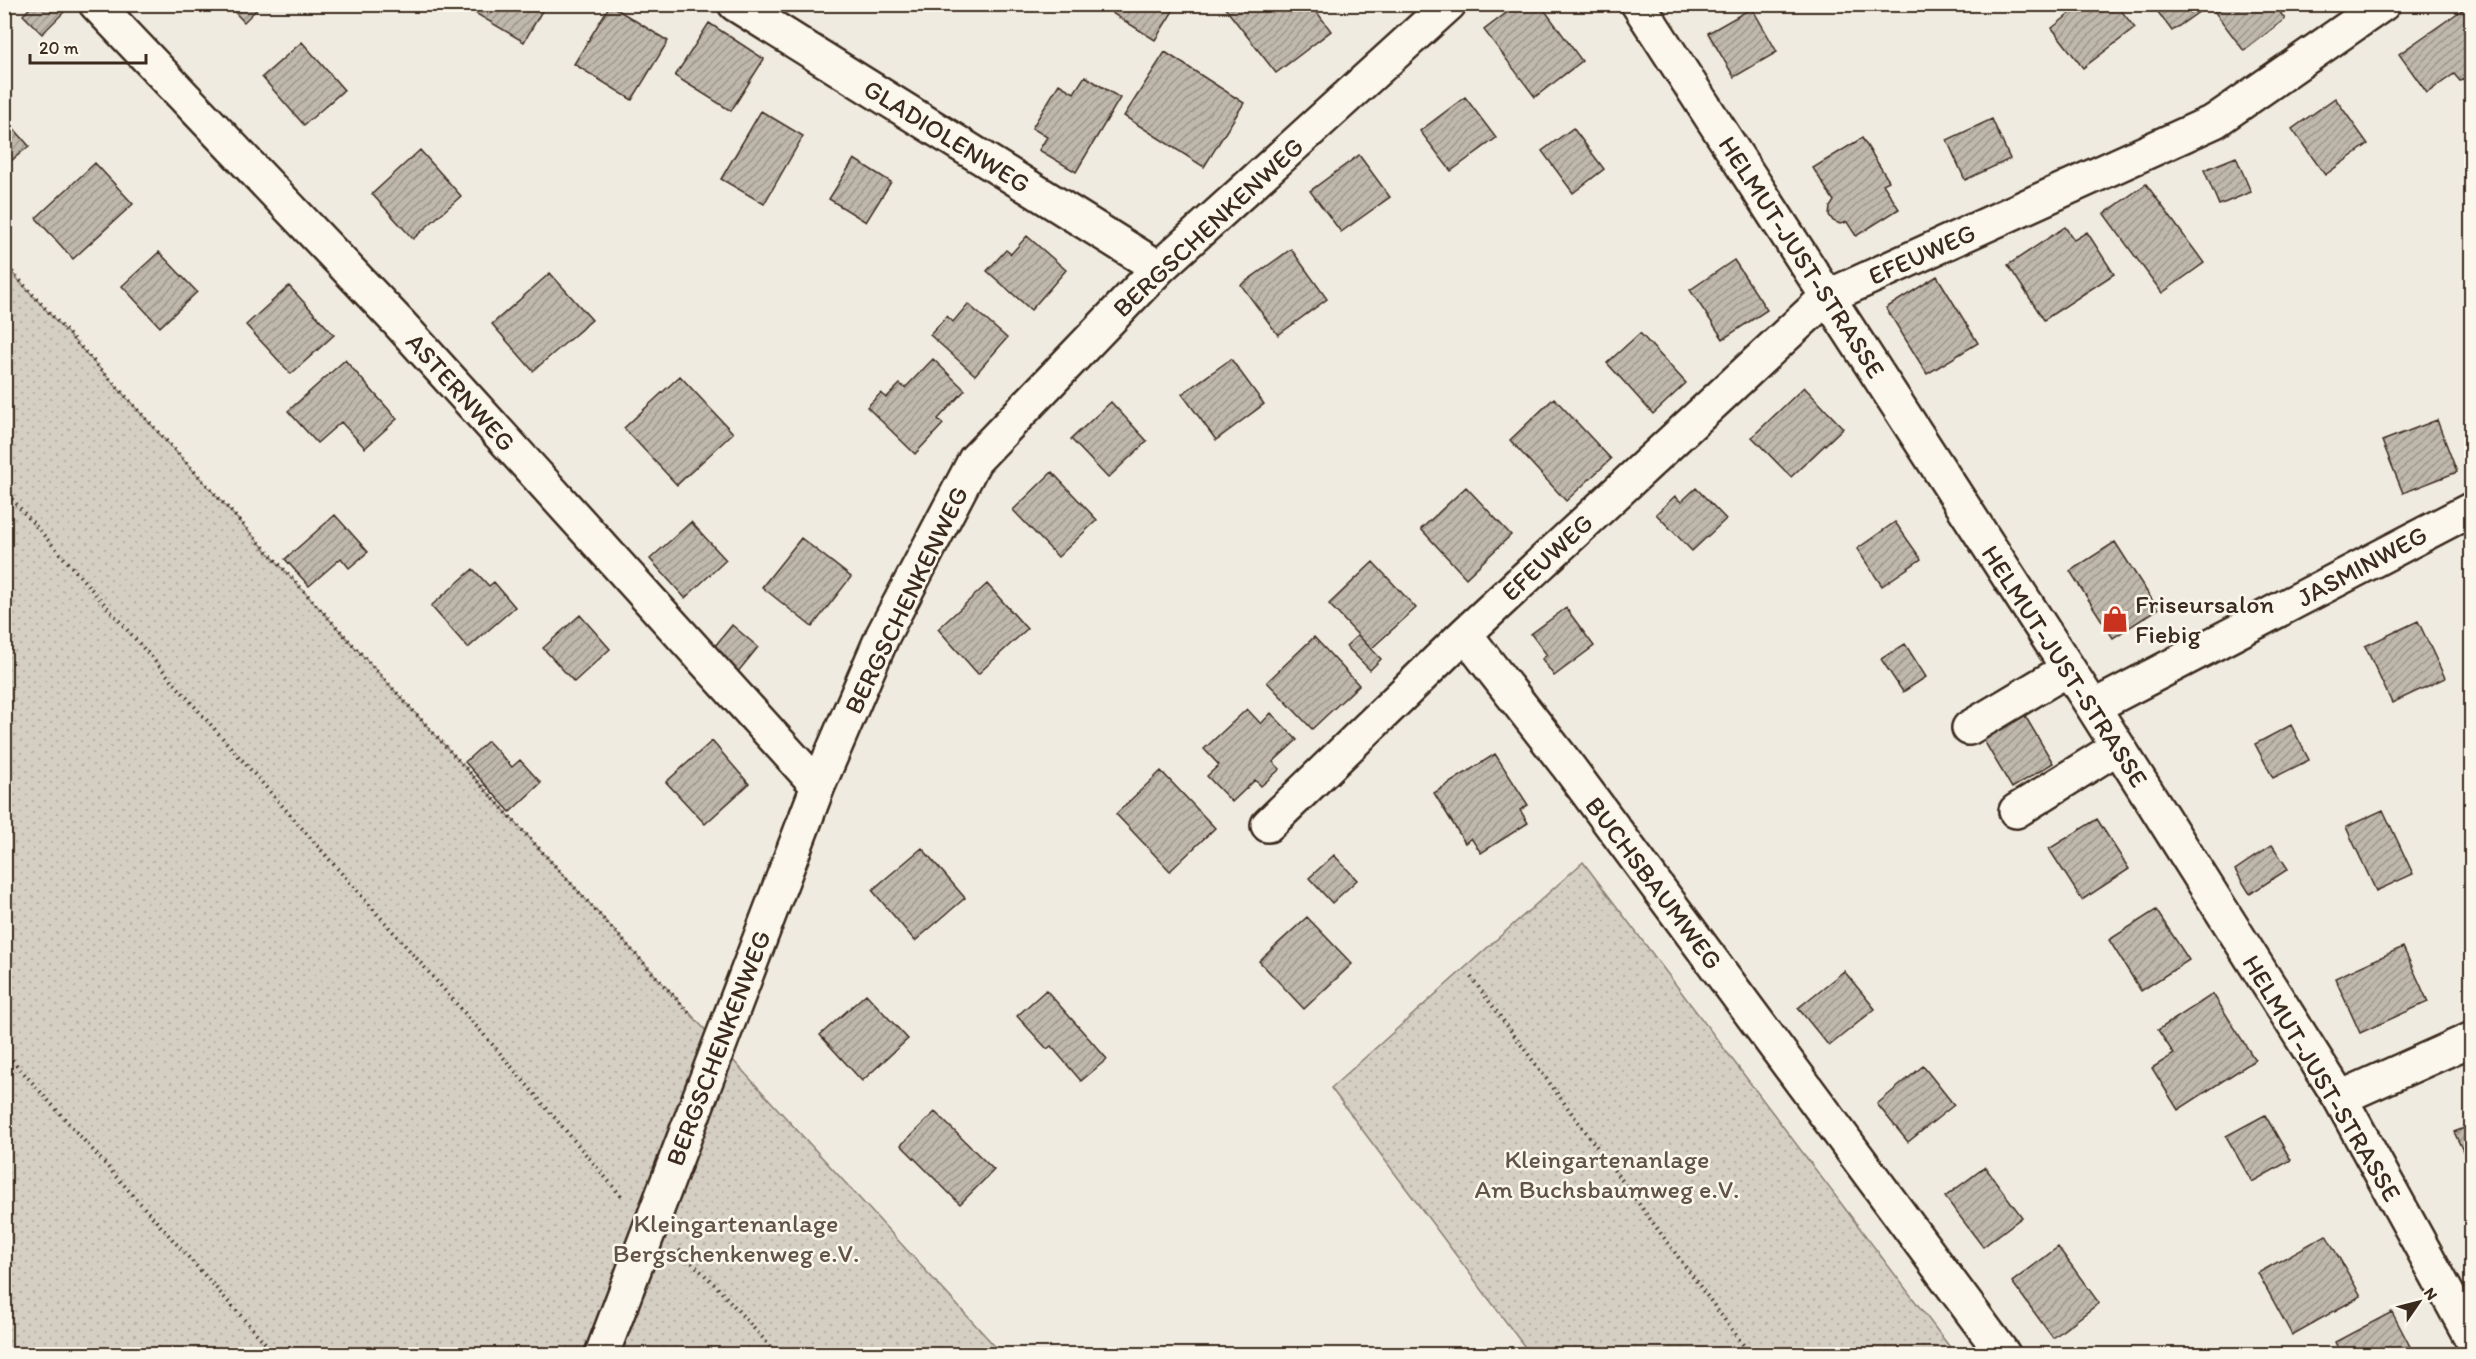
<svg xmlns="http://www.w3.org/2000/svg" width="2476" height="1359" viewBox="0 0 2476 1359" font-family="Itim,sans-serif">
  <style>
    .grass { fill: url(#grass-dots); stroke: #887c70; stroke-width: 1.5 }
    .building { fill: url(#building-hatch); stroke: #3b2a1e; stroke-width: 1.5 }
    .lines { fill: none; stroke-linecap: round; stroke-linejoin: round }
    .minor-casing { stroke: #3b2a1e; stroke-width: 38 }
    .path { stroke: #3b2a1e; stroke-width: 4; stroke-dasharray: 1.5 4.5; stroke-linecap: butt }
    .minor { stroke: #fbf7ec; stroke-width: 33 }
    .labels { text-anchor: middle; stroke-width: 5; stroke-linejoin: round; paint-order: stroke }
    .street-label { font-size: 26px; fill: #3b2a1e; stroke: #fbf7ec }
    .poi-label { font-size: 26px; fill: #3b2a1e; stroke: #fbf7ec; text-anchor: start }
    .park-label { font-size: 26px; fill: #625347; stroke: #fbf7ec }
  </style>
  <defs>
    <pattern id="grass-dots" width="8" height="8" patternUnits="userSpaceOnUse" patternTransform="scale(1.5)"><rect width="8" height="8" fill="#d5cec3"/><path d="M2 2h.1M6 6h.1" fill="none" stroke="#b8b1a7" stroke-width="1.8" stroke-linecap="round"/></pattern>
    <pattern id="building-hatch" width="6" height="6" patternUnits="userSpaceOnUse" patternTransform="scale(1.5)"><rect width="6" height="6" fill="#c0b8ad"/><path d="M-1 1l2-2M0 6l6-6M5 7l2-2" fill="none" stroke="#9d968c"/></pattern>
  </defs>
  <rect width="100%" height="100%" fill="#f0ebe0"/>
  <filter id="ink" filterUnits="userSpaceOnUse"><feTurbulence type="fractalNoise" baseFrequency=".0167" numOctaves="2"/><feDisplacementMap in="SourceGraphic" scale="12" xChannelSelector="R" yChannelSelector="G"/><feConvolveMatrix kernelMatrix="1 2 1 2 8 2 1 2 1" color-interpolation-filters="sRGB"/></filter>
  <g filter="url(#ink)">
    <!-- grass -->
    <path class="grass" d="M4 264 1002 1354H5Z
      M1583 862 1955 1354H1530L1331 1088Z"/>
    <!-- building -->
    <path class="building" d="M34 4H65L68 8 42 34 23 15Z
      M227 4H262L244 22Z
      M466 4H546L524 42 465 7Z
      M1117 4H1162L1173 11 1155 40 1112 13Z
      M1229 4H1311L1331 31 1276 73 1225 8Z
      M1518 4H1540L1582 61 1535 97 1484 30Z
      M2082 4H2116L2135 28 2083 68 2052 28Z
      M2152 4H2195L2200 11 2172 31Z
      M2215 4H2274L2285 19 2244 51 2211 7Z
      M610 5 668 41 632 100 574 64Z
      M1752 8 1777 52 1734 77 1708 33Z
      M2462 10 2472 23V73L2460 81 2454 74 2427 93 2399 54Z
      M709 23 764 59 731 111 675 76Z
      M302 42 344 90 304 125 262 77Z
      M1165 52 1244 103 1204 167 1124 116Z
      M1085 76 1120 98 1076 172 1039 150 1047 137 1032 128 1059 84 1074 93Z
      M1465 97 1496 138 1451 171 1420 131Z
      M2335 98 2368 144 2325 175 2292 129Z
      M761 111 803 136 764 204 721 179Z
      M4 117 29 146 4 167Z
      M1992 119 2010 159 1965 180 1947 140Z
      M1573 128 1604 169 1573 193 1542 151Z
      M1862 138 1889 181 1883 184 1899 209 1856 236 1847 222 1840 224 1833 221 1829 215 1830 207 1834 201 1813 168Z
      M420 150 461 196 413 239 372 194Z
      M1359 155 1390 197 1341 232 1310 191Z
      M2236 157 2251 192 2219 205 2204 170Z
      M854 159 891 182 866 222 829 199Z
      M95 163 133 204 73 259 36 218Z
      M2146 184 2204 263 2162 293 2104 214Z
      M2065 227 2074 240 2087 232 2114 274 2044 320 2008 265Z
      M1027 236 1066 270 1031 310 987 271 1006 250 1011 254Z
      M1291 249 1327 299 1278 335 1241 285Z
      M159 252 197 292 160 327 122 286Z
      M1734 260 1767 310 1723 339 1690 290Z
      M550 273 592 320 533 371 492 324Z
      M1937 276 1978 343 1927 374 1886 308Z
      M289 286 334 335 291 374 246 325Z
      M968 304 1007 338 975 375 930 335 947 316 953 322Z
      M1640 333 1686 383 1653 414 1607 363Z
      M933 359 965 390 938 419 943 424 915 454 867 407 881 393 886 398 900 384 905 388Z
      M1231 359 1264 404 1216 440 1182 394Z
      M345 360 397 419 365 448 341 422 317 443 288 411Z
      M680 376 733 433 677 485 624 428Z
      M1804 387 1843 428 1791 477 1752 437Z
      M1554 398 1611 459 1566 501 1510 440Z
      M1111 402 1147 441 1108 478 1071 439Z
      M2437 420 2457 472 2403 493 2382 441Z
      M1052 472 1097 520 1058 557 1013 510Z
      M1466 487 1511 535 1466 578 1421 529Z
      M1696 488 1726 519 1692 551 1656 514 1675 496 1681 502Z
      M335 515 368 552 349 568 341 558 309 586 285 559Z
      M691 522 726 560 685 598 650 559Z
      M1895 522 1921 559 1882 586 1857 549Z
      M801 538 851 577 812 627 762 587Z
      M2115 542 2158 609 2113 638 2070 571Z
      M1373 562 1416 608 1371 649 1329 604Z
      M473 569 489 586 494 582 515 607 468 648 431 606Z
      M987 584 1027 629 978 674 938 629Z
      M1566 608 1594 646 1554 676 1542 659 1547 655 1531 634Z
      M580 615 610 649 574 682 543 648Z
      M2418 621 2445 678 2392 703 2365 646Z
      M732 625 758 647 737 673 711 651Z
      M1358 635 1381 659 1370 670 1346 646Z
      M1314 637 1359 685 1312 729 1267 682Z
      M1905 644 1926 677 1903 692 1881 659Z
      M1247 709 1261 724 1271 713 1297 740 1273 762 1280 769 1261 786 1255 780 1232 802 1207 776 1219 765 1204 749Z
      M2021 709 2053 763 2012 788 1980 734Z
      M2291 725 2309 760 2273 778 2255 744Z
      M488 741 512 767 520 760 541 783 510 812 465 762Z
      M712 741 749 784 705 824 666 782Z
      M1495 754 1528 805 1520 810 1528 823 1481 853 1471 838 1465 843 1434 793Z
      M1161 771 1215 828 1170 871 1116 814Z
      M2383 810 2413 874 2376 891 2346 827Z
      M2097 819 2129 869 2082 900 2049 849Z
      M2272 845 2288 869 2250 894 2235 870Z
      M922 848 965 898 915 941 872 890Z
      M1334 855 1357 880 1332 903 1309 878Z
      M2156 910 2189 960 2141 991 2109 940Z
      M1307 917 1352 964 1304 1009 1259 961Z
      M2403 947 2428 1002 2360 1033 2335 978Z
      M1844 971 1875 1009 1829 1046 1798 1008Z
      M1046 990 1107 1059 1081 1081 1051 1046 1047 1049 1017 1016Z
      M866 994 908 1039 862 1081 820 1035Z
      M2213 994 2255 1060 2178 1110 2152 1068 2174 1054 2158 1030Z
      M1923 1066 1954 1105 1908 1142 1877 1104Z
      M935 1112 994 1170 960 1204 901 1145Z
      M2265 1115 2291 1160 2252 1182 2226 1136Z
      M2472 1125V1170L2454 1132Z
      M1985 1167 2022 1217 1983 1247 1945 1197Z
      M2326 1235 2361 1296 2292 1335 2258 1273Z
      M2058 1247 2099 1303 2053 1338 2012 1282Z
      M2392 1312 2414 1354H2341L2335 1342Z"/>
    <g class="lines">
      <defs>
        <path id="minor" d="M96 4 399 323 818 786
          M735 4 1159 268
          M1638 4 2093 707 2340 1098 2472 1339
          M1465 634 1827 297 2215 121 2383 4
          M2093 707 2472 509
          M1969 728 2068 669
          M2016 811 2118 747
          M1268 825 1465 634 1567 765 2003 1354
          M2340 1098 2472 1039
          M602 1354 818 786 883 635 975 460 1159 268 1449 4"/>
      </defs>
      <!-- minor casing -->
      <use href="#minor" class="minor-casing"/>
      <!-- path -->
      <path class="path" d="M4 263 692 1016
        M4 490 492 1044 623 1198
        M1471 977 1750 1354
        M4 1051 275 1354
        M679 1250 716 1286 777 1354"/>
      <!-- minor -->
      <use href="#minor" class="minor"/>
    </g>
  </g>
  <!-- icons -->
  <defs>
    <symbol id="shop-bare" viewBox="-9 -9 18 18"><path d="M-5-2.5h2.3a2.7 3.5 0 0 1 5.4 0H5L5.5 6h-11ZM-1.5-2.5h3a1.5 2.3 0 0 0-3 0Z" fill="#c8321e" stroke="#fbf7ec" stroke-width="2.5" paint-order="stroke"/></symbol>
  </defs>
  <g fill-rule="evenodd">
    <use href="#shop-bare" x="2096" y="600" width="38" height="38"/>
  </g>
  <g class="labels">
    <!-- street labels -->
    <g class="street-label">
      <text transform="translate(947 136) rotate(32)" y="9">GLADIOLENWEG</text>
      <text transform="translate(1208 227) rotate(-43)" y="9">BERGSCHENKENWEG</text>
      <text transform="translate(1922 254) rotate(-24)" y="9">EFEUWEG</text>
      <text transform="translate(1802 257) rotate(57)" y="9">HELMUT-JUST-STRASSE</text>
      <text transform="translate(461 392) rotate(48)" y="9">ASTERNWEG</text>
      <text transform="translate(1547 557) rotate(-43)" y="9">EFEUWEG</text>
      <text transform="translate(2362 566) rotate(-28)" y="9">JASMINWEG</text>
      <text transform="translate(906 600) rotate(-64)" y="9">BERGSCHENKENWEG</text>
      <text transform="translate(2065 666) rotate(57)" y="9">HELMUT-JUST-STRASSE</text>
      <text transform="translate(1654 883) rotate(53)" y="9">BUCHSBAUMWEG</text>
      <text transform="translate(718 1048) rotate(-69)" y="9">BERGSCHENKENWEG</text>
      <text transform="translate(2322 1078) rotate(59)" y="9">HELMUT-JUST-STRASSE</text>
    </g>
    <!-- poi labels -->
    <g class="poi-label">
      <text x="2135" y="613">Friseursalon<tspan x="2135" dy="30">Fiebig</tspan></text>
    </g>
    <!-- park labels -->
    <g class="park-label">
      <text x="1607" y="1168">Kleingartenanlage<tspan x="1607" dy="30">Am Buchsbaumweg e.V.</tspan></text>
      <text x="736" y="1232">Kleingartenanlage<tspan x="736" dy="30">Bergschenkenweg e.V.</tspan></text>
    </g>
  </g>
  <!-- margin -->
  <rect width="2476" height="1359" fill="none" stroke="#fbf7ec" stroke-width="24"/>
  <rect x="12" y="12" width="2452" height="1335" fill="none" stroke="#3b2a1e" stroke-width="2" filter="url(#ink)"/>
  <!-- north arrow -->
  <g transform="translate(2419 1302) rotate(55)" stroke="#fbf7ec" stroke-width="4.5" paint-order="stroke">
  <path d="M0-4.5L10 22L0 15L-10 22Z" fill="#3b2a1e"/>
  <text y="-9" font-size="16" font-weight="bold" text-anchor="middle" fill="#3b2a1e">N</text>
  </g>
  <!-- scale -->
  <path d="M30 54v9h116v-9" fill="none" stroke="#3b2a1e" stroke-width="3"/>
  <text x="39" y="54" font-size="18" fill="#3b2a1e" stroke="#fbf7ec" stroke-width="4.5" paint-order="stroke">20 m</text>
</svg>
